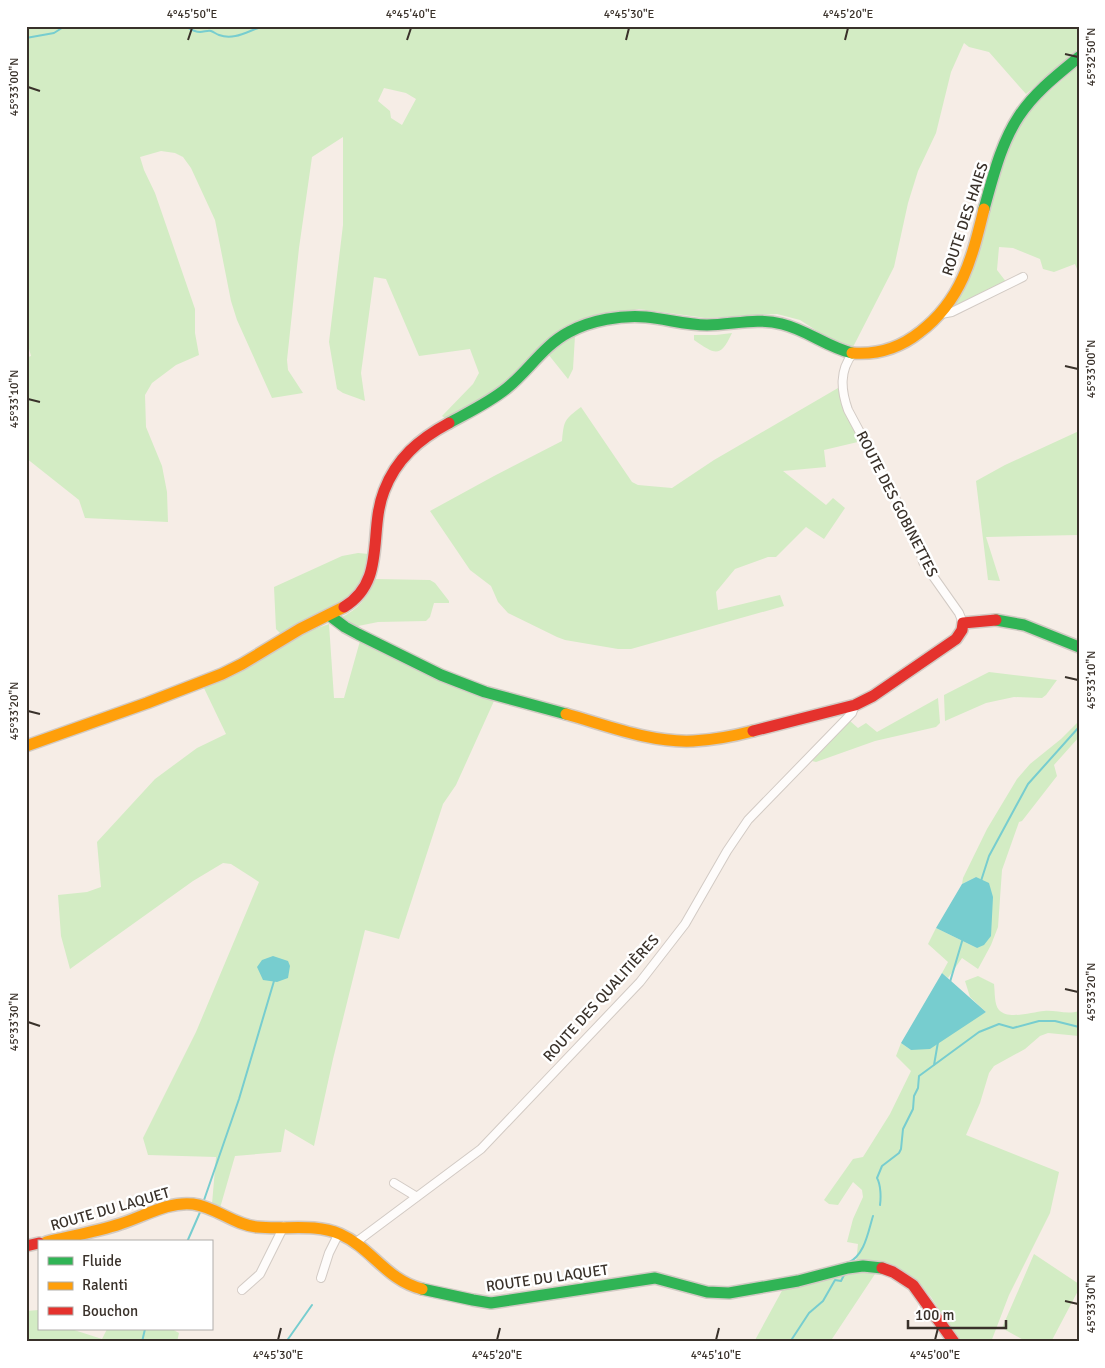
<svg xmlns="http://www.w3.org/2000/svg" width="1105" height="1368" viewBox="0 0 1105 1368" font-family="Signika,sans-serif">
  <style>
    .green { fill: #d3ecc4; fill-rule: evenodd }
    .water { fill: #77cdcf }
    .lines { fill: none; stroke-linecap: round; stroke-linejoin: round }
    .stream { stroke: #77cdcf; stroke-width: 2 }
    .street-casing { stroke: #d2cac4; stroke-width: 10 }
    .fast-casing { stroke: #d2cac4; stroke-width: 14 }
    .slow-casing { stroke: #d2cac4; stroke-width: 14 }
    .jam-casing { stroke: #d2cac4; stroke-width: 14 }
    .street { stroke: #fefcfb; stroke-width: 8 }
    .fast { stroke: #30b455; stroke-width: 11 }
    .slow { stroke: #ff9f0a; stroke-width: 11 }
    .jam { stroke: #e5322d; stroke-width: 11 }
    .ticks { fill: none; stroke: #39312a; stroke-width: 2 }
    .labels { text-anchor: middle; stroke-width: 5; stroke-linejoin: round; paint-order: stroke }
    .street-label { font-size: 15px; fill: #39312a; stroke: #fff }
    .neatline { fill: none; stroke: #39312a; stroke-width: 2 }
    .ticks-label { font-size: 12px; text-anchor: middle; fill: #39312a }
  </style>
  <rect width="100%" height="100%" fill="#f6ede6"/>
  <!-- green -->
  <path class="green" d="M26 26H1079V48L1026 94 989 52 969 47 964 43 951 72 936 133 918 171 908 203 894 267 852 349 834 342 800 320 777 314 706 318 639 309 582 319 566 327 500 389 446 419 442 416 473 384 479 373 470 349 419 356 386 279 374 277 361 373 365 401 343 393 337 389 329 342 343 225V137L312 157 299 248 287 360 288 370 303 393 272 398 237 320 231 301 215 220 191 168 183 157 175 153 161 151 140 157 144 170 155 193 195 309V333L199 355 176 365 152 383 145 395 146 427 162 466 167 492 168 522 85 518 79 500 26 458V358L31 356 26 338ZM384 88 406 93 416 99 402 125 391 118 390 111 378 101Z
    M1079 65V274L1075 264 1054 272 1043 269 1040 259 1013 248 999 247 997 270 1007 283 959 308 955 306 970 269 998 172 1014 132 1034 105Z
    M732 333C720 359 715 354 694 340V335H716Z
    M575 336 573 369 568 379 548 354 558 346Z
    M838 388 845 411 862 441 824 450 826 467 783 471 826 505 833 498 845 508 824 539 806 527 776 557H768L735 569 716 592 718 610 780 595 784 606 631 649H618L565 640 557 637 508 613 498 602 491 586 470 570 430 511 494 476 562 441C564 420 564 420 581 407L632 482 638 485 672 488 714 460Z
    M1079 431V535L986 537 1000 581 988 580 976 481 1005 465Z
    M358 553 369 554 366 578 351 598 282 635 276 629 274 587 342 556Z
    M375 579 430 580 435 583 449 601V603H434L430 617 426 621 378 622 353 627 340 618C358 610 368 597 375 579Z
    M329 624 334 698H344L360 641 471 693 494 701 456 785 443 804 399 939 365 930 333 1059 314 1146 285 1129 281 1152 235 1156 220 1208 212 1204 216 1157 148 1155 143 1138 196 1032 259 882 231 864 223 863 193 881 70 969 61 936 58 895 87 892 101 887 97 842 155 779 197 748 226 734 203 686 303 633Z
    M989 672 1057 680 1046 695 1042 698 1014 697 986 703 945 721 944 695Z
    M938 698 940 723 936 727 875 741 816 762 812 761 850 721 858 728 866 723 877 732Z
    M1079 721V737L1054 765 1057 776 1022 821 1019 822 1002 870 998 927 991 945 978 969 962 958 948 978 942 973 948 962 928 944 936 928 977 948 976 877 962 884 963 878 987 829 1017 779 1030 764 1061 739Z
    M978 976 994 984C995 991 994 1005 999 1010 1008 1020 1032 1012 1044 1011 1056 1010 1067 1015 1079 1011V1036L1048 1033 1040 1036 1025 1049 994 1066 989 1073 980 1103 966 1135 1059 1172 1050 1213 1009 1295 991 1342H960L931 1297 917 1282 856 1263 858 1244 847 1242 853 1219 863 1197 862 1190 853 1182 838 1205 829 1204 824 1200 853 1159 863 1157 890 1114 911 1071 896 1056 901 1043 911 1050 986 1012 970 997 965 981Z
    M1034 1254 1079 1284V1289L1051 1342H1027L1002 1328Z
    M856 1270 877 1271 830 1342H754L784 1287Z
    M39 1310V1329H71L102 1339 107 1329H172L179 1333 177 1342H26V1311Z"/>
  <!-- water -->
  <path class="water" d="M976 877 989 883 993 897 991 936 984 945 977 948 936 928 962 884Z
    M273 956 288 961 290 966 288 978 277 982 263 980 257 967 262 960Z
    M942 973 986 1012 930 1049 911 1050 901 1043Z"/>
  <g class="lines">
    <!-- stream -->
    <path class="stream" d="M185 26C190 29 194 32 200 32 204 32 208 30 211 31 214 32 216 34 219 35 235 41 249 30 264 26
      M26 38 54 33 65 26
      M981 881 989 856 1028 784 1079 727
      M950 982 963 938
      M934 1065 938 1042
      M203 1203 239 1099 274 981
      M880 1205C881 1198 881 1185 877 1178L882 1166 899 1153 901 1149 903 1129 913 1109 914 1096 918 1088 919 1076 979 1032 999 1024 1013 1028 1039 1021H1055L1079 1027
      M187 1242 201 1210
      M848 1263C865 1255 868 1232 873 1216
      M142 1342 145 1329
      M286 1342 312 1305
      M790 1342 809 1313 823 1301 835 1280 841 1281 844 1275"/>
    <defs>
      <path id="street" d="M941 314 952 312 1023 277
        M853 353C839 371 841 390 848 410L916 537 923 562 959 613 963 623
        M394 1183 417 1197
        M355 1243 481 1149 640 982 685 924 727 851 748 820 852 713 855 705
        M321 1278 329 1253 339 1233
        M242 1290 260 1274 284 1226"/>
      <path id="fast" d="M984 209C993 177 1001 143 1019 116 1035 92 1057 75 1079 57
        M449 423C469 412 490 402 507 388 529 370 544 345 569 332 591 320 621 315 646 317 667 319 686 325 707 325 732 325 757 317 782 324 807 330 827 347 852 353
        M329 615 345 627 358 634 441 675 485 692 566 714
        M996 620 1024 625 1079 647
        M422 1289 473 1300 491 1303 655 1278 707 1292 729 1293 798 1281 848 1268 863 1266 882 1268"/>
      <path id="slow" d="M852 353C877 355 900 348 920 332 962 300 972 258 984 209
        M566 714C606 725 650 743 693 741 713 740 734 736 753 731
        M26 746 147 703 222 674 242 664 300 629 344 607
        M46 1242C71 1236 96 1232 120 1224 143 1217 168 1201 193 1204 216 1207 234 1225 257 1227 285 1230 314 1223 340 1234 372 1248 386 1280 422 1289"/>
      <path id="jam" d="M344 607C387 581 368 532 384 491 396 459 419 439 449 423
        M753 731 855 705 873 696 956 639 962 630 963 623 996 620
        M26 1246 39 1243
        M882 1268 893 1272 913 1285 954 1342"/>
    </defs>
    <!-- street casing -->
    <use href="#street" class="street-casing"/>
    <!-- fast casing -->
    <use href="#fast" class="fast-casing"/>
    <!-- slow casing -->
    <use href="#slow" class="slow-casing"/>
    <!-- jam casing -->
    <use href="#jam" class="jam-casing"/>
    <!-- street -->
    <use href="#street" class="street"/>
    <!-- fast -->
    <use href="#fast" class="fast"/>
    <!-- slow -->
    <use href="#slow" class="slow"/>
    <!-- jam -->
    <use href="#jam" class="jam"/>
  </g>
  <!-- ticks -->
  <path class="ticks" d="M188 40 192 28M407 40 411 28M626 40 629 28M845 40 848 28M1065 54 1078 57M28 87 40 91M1065 366 1078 369M28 399 40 402M1065 677 1078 680M28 711 40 714M1065 989 1078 992M28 1022 40 1026M1065 1301 1078 1304M278 1340 281 1328M497 1340 500 1328M716 1340 719 1328M935 1340 938 1328"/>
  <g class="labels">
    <!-- street labels -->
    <g class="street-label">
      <text transform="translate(965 219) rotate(-72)" y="5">ROUTE DES HAIES</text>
      <text transform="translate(897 504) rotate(63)" y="5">ROUTE DES GOBINETTES</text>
      <text transform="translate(601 998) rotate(-48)" y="5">ROUTE DES QUALITIÈRES</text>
      <text transform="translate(110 1209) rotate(-16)" y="5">ROUTE DU LAQUET</text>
      <text transform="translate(547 1278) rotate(-8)" y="5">ROUTE DU LAQUET</text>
    </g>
  </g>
  <!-- border -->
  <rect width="1105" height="1368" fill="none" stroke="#ffffff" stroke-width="55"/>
  <!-- legend -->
  <rect x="38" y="1240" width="175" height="90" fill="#ffffff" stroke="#b0adaa"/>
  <rect x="48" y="1257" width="25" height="8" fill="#30b455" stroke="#b0adaa"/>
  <text x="82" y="1266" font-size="15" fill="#39312a">Fluide</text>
  <rect x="48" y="1282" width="25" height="8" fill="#ff9f0a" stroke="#b0adaa"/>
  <text x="82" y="1290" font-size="15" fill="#39312a">Ralenti</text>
  <rect x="48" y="1307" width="25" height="8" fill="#e5322d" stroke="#b0adaa"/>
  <text x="82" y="1316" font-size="15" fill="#39312a">Bouchon</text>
  <!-- scale -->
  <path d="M908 1320v8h98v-8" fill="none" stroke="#39312a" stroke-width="2.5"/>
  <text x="915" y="1320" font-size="15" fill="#39312a" stroke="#ffffff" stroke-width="4" paint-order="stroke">100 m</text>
  <rect x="28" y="28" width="1050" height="1312" class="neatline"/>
  <g class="ticks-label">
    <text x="192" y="18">4°45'50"E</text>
    <text x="411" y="18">4°45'40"E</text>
    <text x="629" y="18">4°45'30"E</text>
    <text x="848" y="18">4°45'20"E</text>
    <text transform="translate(1091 57) rotate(-90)" y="4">45°32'50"N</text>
    <text transform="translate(14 87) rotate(-90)" y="4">45°33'00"N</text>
    <text transform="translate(1091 369) rotate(-90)" y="4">45°33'00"N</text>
    <text transform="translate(14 399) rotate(-90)" y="4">45°33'10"N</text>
    <text transform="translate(1091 680) rotate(-90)" y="4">45°33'10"N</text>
    <text transform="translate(14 711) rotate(-90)" y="4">45°33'20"N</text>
    <text transform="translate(1091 992) rotate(-90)" y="4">45°33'20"N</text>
    <text transform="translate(14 1022) rotate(-90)" y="4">45°33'30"N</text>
    <text transform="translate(1091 1304) rotate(-90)" y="4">45°33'30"N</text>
    <text x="278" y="1359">4°45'30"E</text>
    <text x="497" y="1359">4°45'20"E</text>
    <text x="716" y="1359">4°45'10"E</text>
    <text x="935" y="1359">4°45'00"E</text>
  </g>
</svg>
